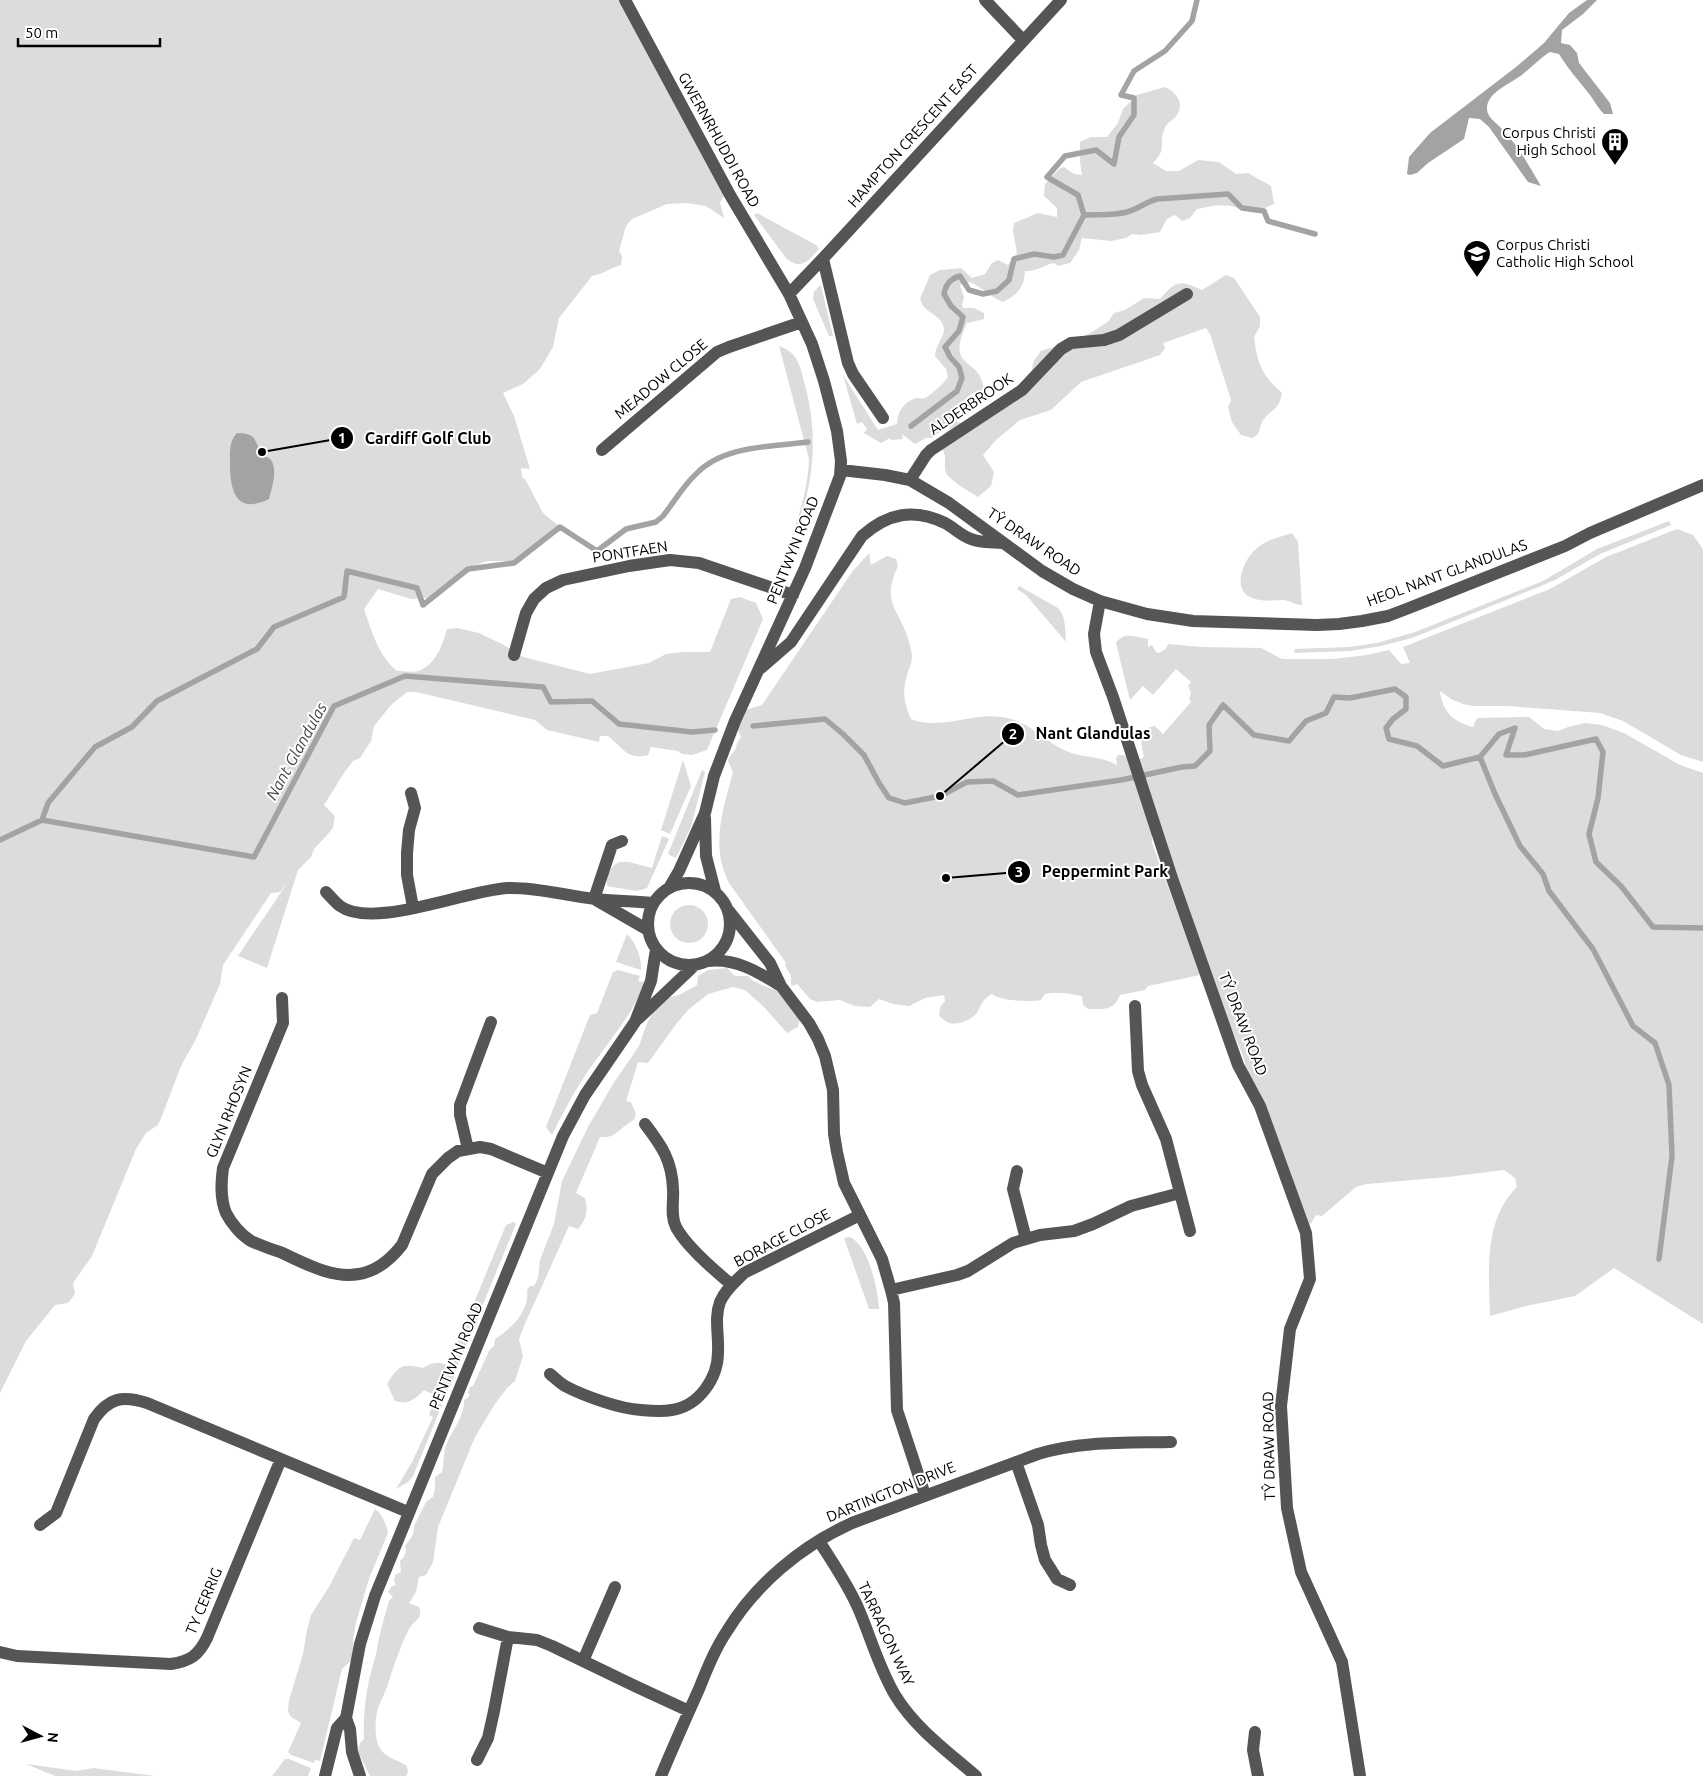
<svg xmlns="http://www.w3.org/2000/svg" width="1703" height="1776" viewBox="0 0 1703 1776" font-family="Ubuntu,sans-serif">
  <style>
    .green { fill: #dcdcdc }
    .water { fill: #a3a3a3 }
    .lines { fill: none; stroke-linecap: round; stroke-linejoin: round }
    .stream { stroke: #a3a3a3; stroke-width: 5.5 }
    .minor { stroke: #555; stroke-width: 12 }
    .labels { text-anchor: middle; stroke-width: 4; stroke-linejoin: round; paint-order: stroke }
    .poi-label { font-size: 15px; fill: #000; stroke: #fff; text-anchor: end }
    .street-label { font-size: 15px; fill: #000; stroke: #fff }
    .water-label { font-size: 16px; font-style: italic; fill: #444; stroke: #fff }
    .leader { fill: none; stroke: #000; stroke-width: 2 }
    .callout-dot { fill: #000; stroke: #fff; stroke-width: 2 }
    .mark-label { font-size: 15px; text-anchor: middle; font-weight: bold; fill: #fff }
    .callout-label { font-size: 16px; text-anchor: middle; font-weight: bold; fill: #000; stroke: #fff; stroke-width: 4; stroke-linejoin: round; paint-order: stroke }
  </style>
  <rect width="100%" height="100%" fill="#fff"/>
  <!-- green -->
  <path class="green" d="M0 0H629L724 195 720 203 724 218 706 206 687 203 667 204 632 219 626 226 619 251 622 256 621 265C610 268 603 274 592 276L559 318 553 347 540 369 523 384 503 393 514 416 530 469 521 468 522 478 525 479 543 513 560 527C550 535 547 545 533 547L528 552 513 562 506 561H488L465 568 450 585 437 597 411 599 378 589 364 609C372 632 378 655 397 671 404 671 415 673 421 670 436 663 443 644 447 629L457 628 479 633 504 645 523 657 590 674 649 663 666 654 683 652H710L731 599 740 597 756 603 763 619 707 750 692 755 682 754 678 751 651 747 648 755C628 761 622 747 608 736H600L599 742 547 730 535 720 416 692H407L391 705 374 726 371 741 360 758 353 761 344 773 324 805 335 816 333 828 328 834 314 849 311 857 298 870 267 968 238 956 288 882 280 892 271 893 223 965 220 984 196 1039 181 1066 162 1116 158 1125 146 1133 136 1149 92 1256 73 1283 75 1294 68 1303 55 1305 26 1341 0 1393Z
    M1165 87C1176 92 1185 103 1177 115 1172 122 1167 121 1164 130 1158 146 1168 147 1153 163L1166 171H1179L1198 160 1219 162 1236 174 1248 173 1271 186 1274 204 1265 208 1246 211 1231 206 1217 205 1197 209 1190 218 1182 221 1175 215 1167 219 1160 232 1141 235 1132 234 1126 238 1111 241 1082 238 1079 250 1070 263 1058 266 1054 263C1043 265 1037 272 1025 271 1024 288 1018 294 1003 302 990 297 982 287 970 282L960 285 964 297 962 305 963 308H974L984 313V319L967 323C944 372 981 355 984 390 965 394 958 404 957 422L965 424 1012 394 1032 371 1033 362 1041 351 1080 339 1108 322 1114 313 1125 310 1144 298 1160 299C1177 280 1179 280 1202 290L1226 275 1234 278 1260 317V326L1254 337C1258 365 1261 374 1282 393 1279 410 1273 408 1264 419 1261 422 1260 430 1258 434L1252 438 1241 435 1232 422 1228 407 1231 400 1210 334 1206 328 1163 343 1165 348 1160 355 1081 382 1051 410 1020 420 996 440 983 455 994 472 991 486 978 497 960 486 948 476 945 470V456L939 439 951 427 944 429 932 438H926L915 444 902 434 903 439 891 440 890 438 881 443 864 433 867 429 862 422 857 424 843 375 878 430 897 424C897 412 904 401 917 398 919 398 922 399 925 398 931 395 944 383 948 377L946 369 935 356C936 344 943 339 944 330 944 319 933 315 926 309 923 307 922 303 920 299L930 275 940 270 961 268 972 278 985 274 992 263 998 260 1008 265 1017 253 1013 231 1014 223 1038 213 1057 217V208L1044 196 1045 184 1059 169 1064 167 1074 174 1082 175 1080 162V142L1091 137H1107L1118 123 1123 109 1137 95Z
    M757 213 816 245 819 249C808 261 801 271 786 258L754 215Z
    M820 285 821 286 833 336H829L813 299 814 292Z
    M779 346C799 353 800 366 805 385 820 440 813 495 788 548 798 519 808 490 809 459Z
    M1669 521 1671 525 1600 554 1555 580 1541 586 1412 638 1381 646 1350 651 1294 653 1295 649 1349 647 1377 643 1415 632 1543 581 1597 549Z
    M1677 529 1693 535 1703 549V762L1681 755 1623 721 1600 713 1507 706H1473L1463 704 1451 699 1440 691C1442 711 1453 722 1473 727L1477 718 1529 717 1544 729 1558 731 1568 727 1585 723 1602 725 1624 733 1680 765 1703 773V1324L1614 1268 1575 1296 1526 1306 1490 1316C1489 1273 1483 1220 1517 1187L1515 1178 1504 1170 1448 1177 1367 1184 1356 1187 1322 1216 1316 1215 1307 1230 1252 1086 1242 1053 1217 995 1152 826V843L1200 975 1148 986 1145 990 1120 995C1114 1011 1103 1009 1088 1009L1083 1005 1082 996C1069 994 1057 991 1045 994L1041 1000C1030 1002 999 1001 992 994 979 1001 982 1008 975 1015 969 1021 957 1025 949 1023 946 1022 942 1018 939 1016L940 1007 945 1001 944 995 925 998 909 1006 893 1004 879 999 870 1007 855 1006 840 1000 817 1002 810 999 797 984 793 986 791 985V976L785 965 786 963 729 883C710 846 723 810 733 772L728 761C729 755 734 753 736 748 737 743 737 742 741 738L738 730 745 710 762 705 852 572 869 553 871 565 887 556 896 559 898 566C880 604 900 608 909 642 910 646 912 652 912 657 912 662 909 669 907 675 902 693 904 703 911 719 941 731 971 712 1002 717 1030 721 1042 740 1066 751 1082 758 1102 756 1117 765L1116 759 1118 755H1124C1130 761 1137 761 1144 757 1141 743 1136 728 1155 726L1163 734 1191 702 1189 700 1191 693 1188 686 1191 682 1176 669 1153 695 1143 686 1130 700 1116 643C1124 631 1136 637 1148 639V647L1152 645 1156 652 1159 653 1166 649 1168 644 1201 647 1261 648 1282 659H1332L1367 655 1389 650 1401 664 1410 663 1403 647 1550 589 1606 557Z
    M1292 533 1298 542 1302 605C1295 605 1290 601 1284 600 1274 600 1262 602 1252 598 1231 590 1243 560 1256 549 1266 540 1280 537 1292 533Z
    M1019 586 1058 608C1066 616 1065 630 1066 642L1026 595 1017 589Z
    M683 760 691 786 670 834 661 830Z
    M702 770 705 772 691 827 676 858 668 854Z
    M662 836 669 839 647 888 637 891 607 886C606 875 610 867 619 862H629L652 868Z
    M670 924a19 19 0 1 1 38 0a19 19 0 1 1-38 0Z
    M627 934C636 943 642 958 641 970L616 962Z
    M727 968 735 976H748C756 984 763 985 773 989 784 994 793 1010 800 1019L798 1027 787 1033 764 1007 745 990 733 987 708 994 688 1010 677 1023 648 1063 638 1062 626 1101 631 1102 636 1114 634 1120C620 1127 616 1139 600 1137L576 1193 585 1198C588 1210 587 1219 578 1229L569 1226 524 1326 519 1339 523 1356 515 1381 507 1388 495 1404 475 1437 438 1527 433 1562 426 1575 419 1577 416 1592 409 1603 419 1607C424 1619 413 1621 409 1629 400 1647 393 1668 387 1687 384 1695 379 1704 377 1712 375 1724 374 1740 381 1750 387 1758 398 1760 407 1766L408 1773 406 1776H370L358 1752 360 1743 364 1739C363 1719 365 1700 369 1680 371 1671 374 1662 376 1654 379 1635 384 1618 389 1601L393 1597 388 1592 392 1586 396 1585 394 1581 395 1575 401 1572 400 1561 404 1557 406 1551 405 1546 413 1535 414 1526 426 1502 433 1497 435 1488V1477L442 1472C444 1465 443 1457 445 1449 450 1432 464 1419 464 1401L470 1395 468 1393 470 1387 473 1386 490 1349 494 1346 495 1339C511 1329 530 1311 527 1290L530 1286H534L538 1278 540 1260 554 1224 562 1181 588 1127 613 1084 639 1046 647 1023 653 1012 670 997 679 995 697 985 698 976 708 970Z
    M618 970 640 976 638 981 644 982C640 1005 601 1052 586 1074 573 1094 562 1114 552 1135L546 1127 590 1015 597 1013 613 972Z
    M514 1222 516 1224 454 1375C453 1392 439 1399 424 1390 414 1400 408 1405 395 1401L387 1384C398 1366 402 1363 423 1368 430 1363 440 1360 448 1366L506 1225Z
    M850 1237C869 1246 878 1290 879 1309H869L844 1238Z
    M434 1401 442 1405 413 1476 408 1482 396 1489 412 1462 433 1417 429 1415Z
    M375 1509C383 1515 386 1524 388 1533L370 1576 356 1622 353 1639 354 1658 342 1669 320 1761 315 1760 314 1763 291 1755 288 1752 301 1723 291 1717 288 1711 289 1700 303 1654 307 1630 311 1615 329 1587 354 1538 360 1540Z
    M285 1759H289L311 1768 308 1776H272Z
    M26 1764 77 1771 93 1768 155 1776H55Z"/>
  <!-- water -->
  <path class="water" d="M1587 0H1597L1583 14 1562 30 1561 43 1570 45 1577 53 1579 63 1610 103 1613 114H1604C1598 108 1595 102 1590 95 1579 81 1568 69 1559 54L1550 52C1540 58 1532 67 1523 74 1512 83 1489 91 1487 107 1486 117 1496 122 1502 129 1518 145 1529 166 1541 186L1528 182 1489 127 1480 119 1469 118 1464 139 1428 163 1417 173 1410 175 1407 174 1409 157 1430 133 1516 67 1544 43 1569 13Z
    M237 433C256 433 255 440 261 454 264 456 266 457 269 458 279 466 272 488 269 499 236 515 230 491 230 463 230 452 229 441 237 433Z"/>
  <g class="lines">
    <!-- stream -->
    <path class="stream" d="M1084 215C1098 214 1113 216 1127 212 1138 209 1146 202 1157 199L1228 194 1242 208 1264 211 1268 221 1315 234
      M911 426 957 391 962 378 959 367 950 357 945 347 959 331 963 317 951 306 944 294C946 284 950 279 960 276L969 290 983 294 997 291 1009 280 1014 259 1034 254 1054 257 1063 255 1084 215 1078 195 1047 177 1065 156 1096 150 1114 164 1119 137 1134 115V98L1121 95 1134 71 1165 51 1192 21 1197 0
      M753 726 825 719 843 734 864 755 879 783 889 798 905 803 940 796 967 782 993 781 1018 795 1121 780 1182 767 1195 766 1210 751 1209 725 1223 705 1254 735 1289 741 1306 721 1326 713 1334 697 1350 698 1395 689 1406 697V709L1393 719 1386 728 1389 739 1417 746 1443 766 1480 757 1499 734 1515 728 1506 755H1524L1596 739 1603 752 1598 798 1589 834 1596 862 1621 886 1653 927 1703 928
      M1480 757 1495 794 1520 846 1543 874 1549 891 1593 949 1633 1026 1655 1043 1669 1085 1672 1156 1659 1259
      M42 820 48 803 95 747 132 727 157 701 257 649 274 627 344 597 347 571 417 588 423 605 468 569 514 563 560 527 597 551 626 529 656 522 663 516C674 502 683 486 696 474 723 445 771 447 808 442
      M0 840 42 820 254 857 334 706 405 676 543 687 551 702 592 701 619 724 692 732 715 730"/>
    <!-- minor -->
    <path class="minor" d="M625 0 730 195 789 294 812 344 824 381 837 431 841 461 840 476 805 568 735 721 714 776 705 813 679 871 669 888
      M985 0 1023 40
      M823 259 848 363 853 374 883 418
      M789 294 829 252 1061 0
      M602 450 717 352 729 347 802 322
      M841 470 885 475 910 480 949 503 1042 571 1073 589 1100 601 1147 614 1193 621 1317 625 1339 624 1362 621 1388 616 1409 608 1565 546 1590 533 1703 485
      M910 480 926 455 931 450 1022 390 1061 349 1071 343 1104 340 1119 335 1187 294
      M1100 601 1094 634 1096 652 1113 697 1173 881 1238 1065 1260 1106 1306 1233 1310 1279 1290 1329 1281 1406 1287 1508 1301 1572 1342 1662 1360 1776
      M514 655 526 613 534 599 546 588 563 580 629 566 670 560 699 563 793 595
      M761 668 791 642 862 536C888 513 914 508 945 523 954 528 962 536 971 539 980 543 993 542 1003 543
      M411 793 415 808 409 830 407 853V875L413 907
      M705 818 706 856 715 891
      M648 924a41 41 0 1 1 82 0a41 41 0 1 1-82 0Z
      M326 892C331 897 335 902 340 906 373 930 466 890 508 888 538 887 566 896 595 899 614 901 633 901 652 903
      M594 899 612 845 622 841
      M596 900 648 930
      M729 911 770 963 781 986 809 1023 818 1039 825 1056 833 1090 834 1134 837 1152 844 1183 882 1259 891 1290 894 1303 897 1410 925 1495
      M708 961C736 958 758 972 781 986
      M282 998 283 1023 223 1168C221 1183 220 1198 226 1213 231 1223 241 1235 251 1241 260 1245 270 1249 280 1252 304 1263 332 1279 359 1274 378 1271 391 1259 402 1245L432 1174 448 1158 458 1151 480 1147 491 1149 548 1173
      M1135 1006 1138 1071 1142 1085 1166 1139 1190 1231
      M638 1019 695 965
      M645 1124C662 1146 672 1161 673 1189 674 1202 670 1215 676 1227 686 1246 715 1271 732 1285
      M468 1149 460 1115V1105L491 1022
      M1017 1171 1013 1189 1026 1239
      M891 1290 957 1275 968 1271 1013 1243 1040 1235 1074 1231 1093 1224 1131 1206 1180 1193
      M550 1374C555 1378 560 1383 565 1386 584 1396 620 1409 641 1410 651 1411 662 1412 672 1410 699 1406 718 1378 718 1352 719 1335 714 1318 720 1302 725 1290 735 1282 744 1273L860 1215
      M1016 1462 1038 1525 1041 1545 1045 1560 1057 1579 1070 1585
      M40 1525 56 1513 94 1419C109 1398 122 1395 147 1403L408 1512
      M819 1541C833 1563 849 1586 859 1610 871 1638 879 1668 895 1695 915 1728 947 1751 976 1776
      M479 1628 508 1637 537 1640 552 1646 637 1687 689 1711
      M0 1652 17 1656 171 1664C190 1661 198 1656 207 1638L281 1459
      M583 1661 615 1587
      M1255 1732 1253 1750 1258 1776
      M477 1760 488 1738 494 1711 508 1637
      M325 1776 337 1728 346 1718
      M360 1776 352 1752 350 1729 346 1718 360 1644 375 1596 563 1136 585 1095 635 1022 651 981 656 949
      M661 1776C673 1747 686 1718 699 1689 707 1669 715 1649 727 1631 756 1584 801 1546 852 1523L1038 1454C1081 1441 1126 1443 1171 1442"/>
  </g>
  <!-- icons -->
  <defs>
    <symbol id="building-pin" viewBox="-11 -11 22 30"><path d="M0 17L-7.5 6A9.5 9.5 0 1 1 7.5 6Z" fill="#000" stroke="#fff"/><path d="M-4-6H4V6H1V3H-1V6H-4ZM-2.5-4.3h1.7v1.8h-1.7ZM.8-4.3h1.7v1.8H.8ZM-2.5-1h1.7V.8h-1.7ZM.8-1h1.7V.8H.8Z" fill="#fff"/></symbol>
    <symbol id="school-pin" viewBox="-11 -11 22 30"><path d="M0 17L-7.5 6A9.5 9.5 0 1 1 7.5 6Z" fill="#000" stroke="#fff"/><path d="M0-5L7-2L0 1L-7-2ZM-4 1L0 2.5L4 1V4Q0 6-4 4Z" fill="#fff"/></symbol>
  </defs>
  <g fill-rule="evenodd">
    <use href="#building-pin" x="1599" y="126" width="32" height="43"/>
    <use href="#school-pin" x="1461" y="238" width="32" height="43"/>
  </g>
  <g class="labels">
    <!-- poi labels -->
    <g class="poi-label">
      <text x="1596" y="138">Corpus Christi<tspan x="1596" dy="17">High School</tspan></text>
      <text x="1496" y="250" text-anchor="start">Corpus Christi<tspan x="1496" dy="17">Catholic High School</tspan></text>
    </g>
    <!-- street labels -->
    <g class="street-label">
      <text transform="translate(913 136) rotate(-48)" y="5">HAMPTON CRESCENT EAST</text>
      <text transform="translate(719 140) rotate(61)" y="5">GWERNRHUDDI ROAD</text>
      <text transform="translate(661 379) rotate(-40)" y="5">MEADOW CLOSE</text>
      <text transform="translate(971 404) rotate(-34)" y="5">ALDERBROOK</text>
      <text transform="translate(1034 542) rotate(34)" y="5">TŶ DRAW ROAD</text>
      <text transform="translate(793 550) rotate(-68)" y="5">PENTWYN ROAD</text>
      <text transform="translate(630 552) rotate(-9)" y="5">PONTFAEN</text>
      <text transform="translate(1447 573) rotate(-20)" y="5">HEOL NANT GLANDULAS</text>
      <text transform="translate(1243 1024) rotate(69)" y="5">TŶ DRAW ROAD</text>
      <text transform="translate(229 1112) rotate(-68)" y="5">GLYN RHOSYN</text>
      <text transform="translate(782 1238) rotate(-28)" y="5">BORAGE CLOSE</text>
      <text transform="translate(456 1356) rotate(-67)" y="5">PENTWYN ROAD</text>
      <text transform="translate(1269 1446) rotate(-91)" y="5">TŶ DRAW ROAD</text>
      <text transform="translate(891 1492) rotate(-22)" y="5">DARTINGTON DRIVE</text>
      <text transform="translate(204 1601) rotate(-67)" y="5">TY CERRIG</text>
      <text transform="translate(886 1634) rotate(65)" y="5">TARRAGON WAY</text>
    </g>
    <!-- water labels -->
    <g class="water-label">
      <text transform="translate(296 751) rotate(-61)" y="6">Nant Glandulas</text>
    </g>
  </g>
  <!-- callouts -->
  <path class="leader" d="M262 452L342 438M940 796L1013 734M946 878L1019 872"/>
  <g class="callout-dot">
    <circle cx="262" cy="452" r="5"/>
    <circle cx="940" cy="796" r="5"/>
    <circle cx="946" cy="878" r="5"/>
    <circle cx="342" cy="438" r="12"/>
    <circle cx="1013" cy="734" r="12"/>
    <circle cx="1019" cy="872" r="12"/>
  </g>
  <g class="mark-label">
    <text x="342" y="443">1</text>
    <text x="1013" y="739">2</text>
    <text x="1019" y="877">3</text>
  </g>
  <g class="callout-label">
    <text x="428" y="444">Cardiff Golf Club</text>
    <text x="1093" y="739">Nant Glandulas</text>
    <text x="1105" y="877">Peppermint Park</text>
  </g>
  <!-- north arrow -->
  <g transform="translate(40 1736) rotate(96)" stroke="#ffffff" stroke-width="4" paint-order="stroke">
  <path d="M0-4L9 19L0 12L-9 19Z" fill="#000000"/>
  <text y="-8" font-size="14" font-weight="bold" text-anchor="middle" fill="#000000">N</text>
  </g>
  <!-- scale -->
  <path d="M18 38v8h142v-8" fill="none" stroke="#000000" stroke-width="2.5"/>
  <text x="25" y="38" font-size="15" fill="#000000" stroke="#ffffff" stroke-width="4" paint-order="stroke">50 m</text>
</svg>
